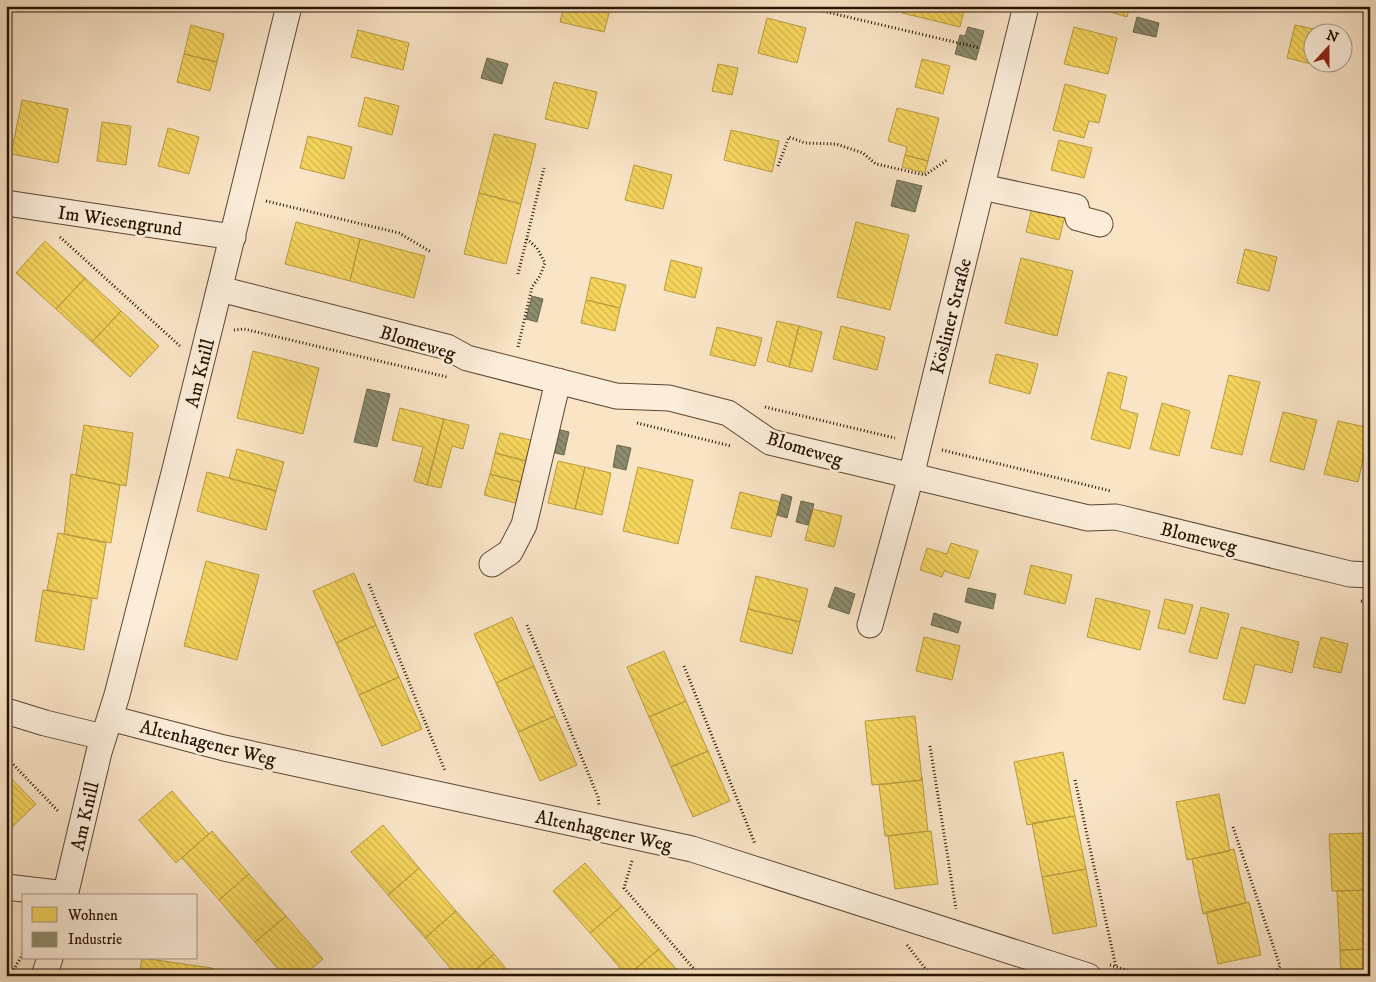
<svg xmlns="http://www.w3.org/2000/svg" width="1376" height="982" viewBox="0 0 1376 982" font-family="'IM FELL DW Pica',serif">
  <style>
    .homes { fill: url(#homes-back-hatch); stroke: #b89b40 }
    .industry { fill: url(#industry-back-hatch); stroke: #6e684d }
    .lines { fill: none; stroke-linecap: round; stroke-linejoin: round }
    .minor-casing { stroke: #5c4732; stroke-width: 27 }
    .path { stroke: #281300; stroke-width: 3; stroke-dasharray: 1 2.5; stroke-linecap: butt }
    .minor { stroke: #fbedda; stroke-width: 25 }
    .labels { text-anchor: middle; stroke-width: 5; stroke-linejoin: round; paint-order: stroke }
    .street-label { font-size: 19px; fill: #281300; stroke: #fbedda }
  </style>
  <defs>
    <pattern id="homes-back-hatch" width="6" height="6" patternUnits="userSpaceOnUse" patternTransform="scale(1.25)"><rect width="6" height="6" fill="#f6d55c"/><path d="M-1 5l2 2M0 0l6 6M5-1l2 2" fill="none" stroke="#d3b64e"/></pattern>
    <pattern id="industry-back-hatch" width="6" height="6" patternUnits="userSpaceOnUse" patternTransform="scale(1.25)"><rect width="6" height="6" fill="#8c8c6e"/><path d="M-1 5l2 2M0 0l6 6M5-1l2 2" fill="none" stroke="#727158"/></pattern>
  </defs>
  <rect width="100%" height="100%" fill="#f9e4c6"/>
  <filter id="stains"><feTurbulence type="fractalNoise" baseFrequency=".004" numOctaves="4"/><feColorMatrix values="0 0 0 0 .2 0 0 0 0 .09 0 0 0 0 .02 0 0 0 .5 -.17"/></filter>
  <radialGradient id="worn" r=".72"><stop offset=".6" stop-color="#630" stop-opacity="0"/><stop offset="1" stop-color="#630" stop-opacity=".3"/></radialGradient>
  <!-- homes -->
  <path class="homes" d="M373 6H398L397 12Z
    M564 6H611L604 32 560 22Z
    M903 6H965L960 27 902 13Z
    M1108 6H1130L1127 17 1107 11Z
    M767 18 806 28 797 63 758 53Z
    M191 25 224 34 217 62 184 54Z
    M1295 25 1327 32H1314V62H1320L1319 66 1287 58Z
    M1074 27 1117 38 1108 74 1064 64Z
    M358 30 409 43 403 70 351 57Z
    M184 54 217 62 210 91 177 82Z
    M922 59 950 66 943 94 915 87Z
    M718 64 738 68 732 95 712 91Z
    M554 82 597 92 588 129 545 119Z
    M1065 84 1106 95 1099 123 1089 121 1084 138 1053 130Z
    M365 97 399 106 392 135 358 126Z
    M22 100 68 109 58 163 11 154Z
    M897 108 939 118 928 161 905 155 907 147 888 141Z
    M102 122 131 126 126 165 97 161Z
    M168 128 199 137 189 174 158 166Z
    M731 130 779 141 772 172 724 160Z
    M494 134 536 144 521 204 479 193Z
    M308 136 352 147 344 179 300 168Z
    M1059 140 1092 148 1084 178 1051 170Z
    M905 155 928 161 925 173 902 167Z
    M634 165 672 175 663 209 625 200Z
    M479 193 521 204 506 264 464 254Z
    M1033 204 1066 212 1059 240 1026 232Z
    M296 222 360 239 350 281 285 264Z
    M856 222 909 235 890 310 837 297Z
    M360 239 425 256 414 298 350 281Z
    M45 241 85 278 56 309 16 273Z
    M1245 249 1277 257 1269 291 1237 283Z
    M1021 258 1073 271 1057 336 1005 323Z
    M671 260 702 268 695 298 664 290Z
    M591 277 626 285 620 308 586 300Z
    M85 278 121 311 92 342 56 309Z
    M586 300 620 308 615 331 581 323Z
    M121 311 159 346 130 377 92 342Z
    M777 321 799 326 789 367 767 361Z
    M799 326 822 332 812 372 789 367Z
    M841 326 885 337 877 370 833 359Z
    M717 327 762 338 755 366 710 355Z
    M253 351 319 368 303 434 237 418Z
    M996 354 1038 364 1030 394 989 383Z
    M1108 372 1127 377 1120 409 1138 414 1130 449 1091 439Z
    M1229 375 1260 382 1242 455 1211 448Z
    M1162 403 1190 411 1179 456 1150 449Z
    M400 408 444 419 427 485 414 481 423 447 392 440Z
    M1283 412 1317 420 1304 470 1270 461Z
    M444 419 469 425 463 449 452 446 441 488 427 485Z
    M1338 421 1370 428 1358 482 1324 474Z
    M84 425 133 433 126 486 76 475Z
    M500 433 535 441 530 462 495 453Z
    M237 449 284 462 276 491 229 478Z
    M495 453 530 462 524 483 490 474Z
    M558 461 585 467 575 509 548 503Z
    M585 467 611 473 602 515 575 509Z
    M638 467 693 480 678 544 623 531Z
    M207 472 276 491 266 530 197 511Z
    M71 474 120 485 111 543 64 534Z
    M490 474 524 483 519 504 484 495Z
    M740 492 780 502 771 537 731 528Z
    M813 509 842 516 834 547 805 540Z
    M58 533 106 543 97 599 47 590Z
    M951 543 978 551 969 579 944 571 942 577 920 570 927 548 947 554Z
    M206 561 259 575 237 660 184 646Z
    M1031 565 1072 575 1065 604 1024 594Z
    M354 573 376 625 336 643 313 591Z
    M756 576 808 589 800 622 748 609Z
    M43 590 92 598 84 650 35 641Z
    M1096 598 1150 611 1140 650 1087 637Z
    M1165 599 1193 605 1185 634 1158 628Z
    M1201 607 1229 614 1217 659 1189 652Z
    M748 609 800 622 792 654 740 641Z
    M512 617 534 666 496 683 474 634Z
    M376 625 399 677 359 695 336 643Z
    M1241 627 1299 642 1292 673 1255 664 1245 704 1223 699Z
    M924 637 960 646 952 680 916 671Z
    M1321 637 1348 644 1341 673 1313 667Z
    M664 651 686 701 649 717 627 667Z
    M534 666 555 716 518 732 496 683Z
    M399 677 422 729 382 746 359 695Z
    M686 701 708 751 671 767 649 717Z
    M555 716 577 765 540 781 518 732Z
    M915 716 922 780 872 785 865 721Z
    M708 751 730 801 693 817 671 767Z
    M1063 752 1075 816 1027 825 1014 762Z
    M6 773 36 804 6 833Z
    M922 777 928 831 885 836 879 785 922 780Z
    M172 791 209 834 176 863 139 820Z
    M1219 794 1230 851 1187 860 1176 802Z
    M1075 816 1086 869 1042 877 1032 823Z
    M383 825 419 868 388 895 351 852Z
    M212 831 249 874 219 900 182 858Z
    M931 831 938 884 895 889 888 836Z
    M1370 833V890L1332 891 1329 834Z
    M1234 849 1246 903 1203 914 1192 859Z
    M585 863 622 906 590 933 553 891Z
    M419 868 456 911 425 938 388 895Z
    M1086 869 1097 926 1053 934 1042 877Z
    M249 874 286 916 255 942 219 900Z
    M1370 890V949L1340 950 1337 891Z
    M1249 902 1261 955 1218 964 1206 912Z
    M622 906 659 949 627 976 590 933Z
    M456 911 494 954 468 976H457L425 938Z
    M286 916 323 959 303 976H284L255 942Z
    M659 949 682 976H627Z
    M1370 949V976H1341L1340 950Z
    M494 954 512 976H468Z
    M142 958 212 968 211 976H139Z"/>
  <!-- industry -->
  <path class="industry" d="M1137 17 1159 23 1156 37 1133 32Z
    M968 27 984 31 976 60 955 54 960 35 965 36Z
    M487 58 508 64 502 84 481 78Z
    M897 180 922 186 915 212 891 206Z
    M532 296 543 299 537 322 526 319Z
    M367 389 390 394 377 447 354 442Z
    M557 429 569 432 564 455 551 452Z
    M617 445 631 448 626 470 613 467Z
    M782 494 792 497 787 518 777 515Z
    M801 501 814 504 808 525 796 522Z
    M835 587 855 594 849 614 828 607Z
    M968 588 996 594 993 609 965 602Z
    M934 613 961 622 958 633 931 625Z"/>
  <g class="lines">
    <defs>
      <path id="minor" d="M982 187 1076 207 1078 218 1100 224
        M6 203 233 237
        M220 289 447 347 467 358 616 396 669 398 728 413 770 442 1088 518 1116 517 1350 574 1370 575
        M492 564 510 552 524 525 558 381
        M870 625 911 476 1026 6
        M6 711 45 723 103 737
        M110 718 224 748 692 849 1088 976
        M6 887 66 894
        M65 896 99 752 117 695 174 473 289 6
        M44 976 50 958"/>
    </defs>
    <!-- minor casing -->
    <use href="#minor" class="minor-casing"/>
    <!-- path -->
    <path class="path" d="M800 6 817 10
      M815 6 818 10 980 48
      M778 166 789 137 805 143 836 144 863 153 876 164 925 175 947 160
      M266 201 399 233 431 252
      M60 237 181 347
      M518 274 544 168
      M234 330 244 329 447 377
      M518 347 532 287 540 276 545 263 537 248 527 239
      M765 407 895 438
      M637 423 731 446
      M942 450 1111 491
      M369 584 445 771
      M1361 601 1370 603
      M527 625 598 797 599 805
      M684 666 755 844
      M930 746 956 909
      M6 757 59 812
      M1075 780 1116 967
      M1233 827 1280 966 1272 976
      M632 861 624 888 700 976
      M907 945 931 976
      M1110 965 1146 976
      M10 976 24 952"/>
    <!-- minor -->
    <use href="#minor" class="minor"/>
  </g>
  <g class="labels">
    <!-- street labels -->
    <g class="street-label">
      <text transform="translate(120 220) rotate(8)" y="7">Im Wiesengrund</text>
      <text transform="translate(950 316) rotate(-76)" y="7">Kösliner Straße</text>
      <text transform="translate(418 342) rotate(17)" y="7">Blomeweg</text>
      <text transform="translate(199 373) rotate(-76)" y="7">Am Knill</text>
      <text transform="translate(805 448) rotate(17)" y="7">Blomeweg</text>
      <text transform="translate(1199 537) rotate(14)" y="7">Blomeweg</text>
      <text transform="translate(208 742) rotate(14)" y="7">Altenhagener Weg</text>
      <text transform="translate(84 816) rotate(-77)" y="7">Am Knill</text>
      <text transform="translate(604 830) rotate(12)" y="7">Altenhagener Weg</text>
    </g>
  </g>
  <!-- margin -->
  <rect width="1376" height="982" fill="none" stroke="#f9e4c6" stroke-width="25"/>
  <rect x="8" y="8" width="1361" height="967" fill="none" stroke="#281300" stroke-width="2.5"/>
  <rect x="12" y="12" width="1351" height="957" fill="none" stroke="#281300"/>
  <!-- legend -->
  <rect x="22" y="894" width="175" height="65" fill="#fbedda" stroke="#a79683"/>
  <rect x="32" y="907" width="25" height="15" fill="#f6d55c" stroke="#a79683"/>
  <text x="68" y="920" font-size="15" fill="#281300">Wohnen</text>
  <rect x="32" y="932" width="25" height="15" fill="#8c8c6e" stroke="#a79683"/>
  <text x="68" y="944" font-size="15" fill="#281300">Industrie</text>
  <!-- north arrow -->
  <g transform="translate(1328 48) rotate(21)"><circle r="24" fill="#fbedda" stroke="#a79683"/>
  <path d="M0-4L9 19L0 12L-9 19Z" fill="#8f2418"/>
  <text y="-8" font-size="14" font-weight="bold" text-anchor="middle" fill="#281300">N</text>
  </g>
  <rect width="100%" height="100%" filter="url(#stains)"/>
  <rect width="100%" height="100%" fill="url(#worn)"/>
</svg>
